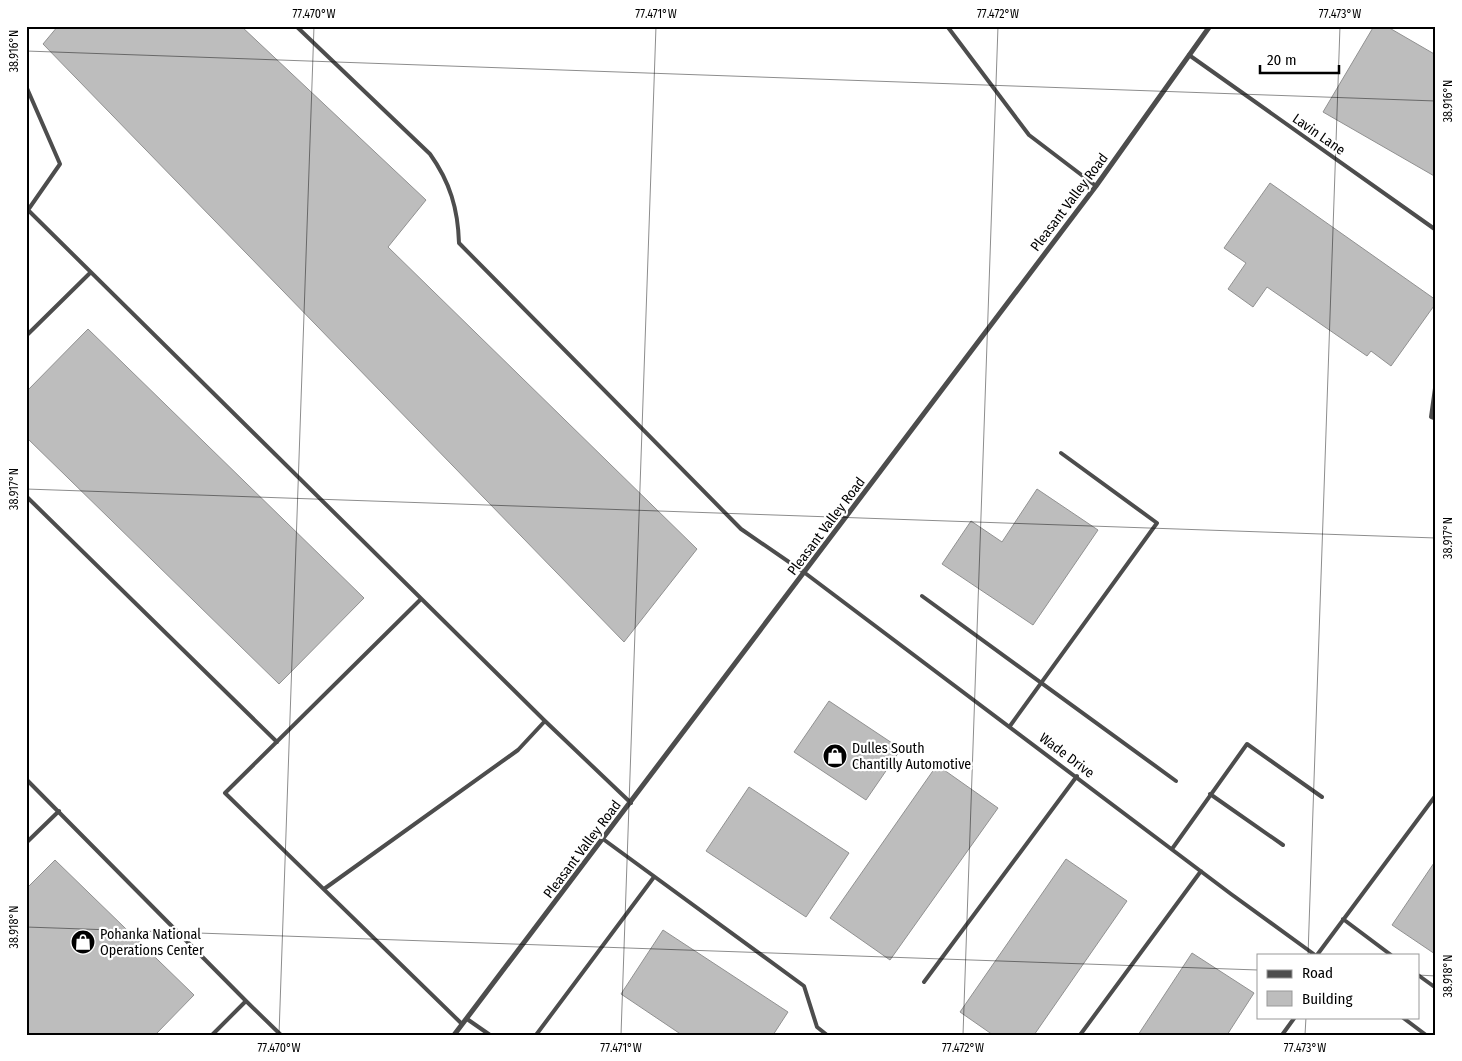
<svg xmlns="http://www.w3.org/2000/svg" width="1462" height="1061" viewBox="0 0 1462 1061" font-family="'Fira Sans Condensed',sans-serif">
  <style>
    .building { fill: #bdbdbd; stroke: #919191 }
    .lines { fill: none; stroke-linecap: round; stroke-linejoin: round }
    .service { stroke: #4d4d4d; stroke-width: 4 }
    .minor { stroke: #4d4d4d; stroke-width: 5 }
    .ticks { fill: none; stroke: #000; stroke-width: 1; stroke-opacity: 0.45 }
    .labels { text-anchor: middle; stroke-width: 4.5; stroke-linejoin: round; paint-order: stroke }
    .street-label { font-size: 14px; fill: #000; stroke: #fff }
    .poi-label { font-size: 14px; fill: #000; stroke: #fff; text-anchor: start }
    .neatline { fill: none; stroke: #000; stroke-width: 2 }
    .ticks-label { font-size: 12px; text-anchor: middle; fill: #000 }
  </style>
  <rect width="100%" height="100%" fill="#fff"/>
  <!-- building -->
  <path class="building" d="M58 26H241L426 200 388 247 697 549 624 642 43 44Z
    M1374 26H1386L1436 55V177L1323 112Z
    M1270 183 1436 300V303L1391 366 1371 351 1367 356 1267 287 1253 307 1228 289 1246 263 1224 248Z
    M88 329 364 598 279 684 26 437V392Z
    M1037 489 1098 530 1033 625 942 564 971 521 1002 542Z
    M829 701 901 749 866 800 794 752Z
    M937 765 998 808 890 960 830 918Z
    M749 787 849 853 806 917 706 851Z
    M1066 859 1127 901 1034 1035H993L960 1012Z
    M55 860 194 995 155 1035H26V889Z
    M1436 860V953L1435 954 1392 925Z
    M663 930 788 1012 773 1035H682L621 994Z
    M1192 953 1254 993 1227 1035H1138Z"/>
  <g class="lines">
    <!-- service -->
    <path class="service" d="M296 26 430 154C450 182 458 209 459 243L741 529 805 573 1231 894 1315 955
      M947 26 1029 135 1096 186
      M1189 55 1436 230
      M26 86 60 164 28 210 545 721 631 803
      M26 336 90 273
      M1436 381 1431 417 1436 419
      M26 496 277 742
      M922 596 1176 781
      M421 599 225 793 462 1024
      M1010 726 1157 523 1061 453
      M26 779 246 1001 212 1035
      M1210 794 1283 845
      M603 839 804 986 817 1027 827 1035
      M26 843 59 811
      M1172 849 1247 744 1322 797
      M324 889 518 750 545 721
      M1343 919 1391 955
      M1317 955 1436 795
      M1418 975 1436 988
      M924 982 1077 776
      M246 1001 281 1035
      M1402 1017 1426 1035
      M467 1019 490 1035
      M536 1035 654 877
      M1080 1035 1201 871
      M1282 1035 1295 1017"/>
    <!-- minor -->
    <path class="minor" d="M454 1035 1096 186 1210 26"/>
  </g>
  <!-- ticks -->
  <path class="ticks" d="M26 51 1436 101M26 489 1436 538M26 927 1258 970M1308 955 1340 26M1418 975 1436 976M279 1035 314 26M621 1035 656 26M963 1035 998 26M1305 1035 1306 1017"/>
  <!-- icons -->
  <defs>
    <symbol id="shop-disc" viewBox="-11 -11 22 22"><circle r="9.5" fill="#000" stroke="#fff"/><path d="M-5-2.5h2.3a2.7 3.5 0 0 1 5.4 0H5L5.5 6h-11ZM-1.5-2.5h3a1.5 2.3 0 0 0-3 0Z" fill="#fff"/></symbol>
  </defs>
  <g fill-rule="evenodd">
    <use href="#shop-disc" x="821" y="742" width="28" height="28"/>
    <use href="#shop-disc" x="69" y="928" width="28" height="28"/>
  </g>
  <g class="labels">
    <!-- street labels -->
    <g class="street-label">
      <text transform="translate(1319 134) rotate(35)" y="5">Lavin Lane</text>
      <text transform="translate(1069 202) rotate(-53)" y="5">Pleasant Valley Road</text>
      <text transform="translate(826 526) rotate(-53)" y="5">Pleasant Valley Road</text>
      <text transform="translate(1067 755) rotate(37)" y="5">Wade Drive</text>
      <text transform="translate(582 849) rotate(-53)" y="5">Pleasant Valley Road</text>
    </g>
    <!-- poi labels -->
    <g class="poi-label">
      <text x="852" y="753">Dulles South<tspan x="852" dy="16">Chantilly Automotive</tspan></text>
      <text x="100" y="939">Pohanka National<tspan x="100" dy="16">Operations Center</tspan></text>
    </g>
  </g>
  <!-- border -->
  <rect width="1462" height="1061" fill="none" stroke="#ffffff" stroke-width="55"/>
  <!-- legend -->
  <rect x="1257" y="954" width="162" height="65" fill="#ffffff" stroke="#999999"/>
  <rect x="1267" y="970" width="25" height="8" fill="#4d4d4d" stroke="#999999"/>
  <text x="1302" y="978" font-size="15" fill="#000000">Road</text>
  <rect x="1267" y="991" width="25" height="15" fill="#bdbdbd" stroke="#999999"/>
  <text x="1302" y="1004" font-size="15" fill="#000000">Building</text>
  <!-- scale -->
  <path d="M1260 65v8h79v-8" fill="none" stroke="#000000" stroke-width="2.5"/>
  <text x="1267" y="65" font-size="15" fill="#000000" stroke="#ffffff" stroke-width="4" paint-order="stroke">20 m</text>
  <rect x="28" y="28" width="1406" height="1006" class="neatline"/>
  <g class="ticks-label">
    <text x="314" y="18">77.470°W</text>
    <text x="656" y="18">77.471°W</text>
    <text x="998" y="18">77.472°W</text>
    <text x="1340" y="18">77.473°W</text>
    <text transform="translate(14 51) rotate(-90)" y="4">38.916°N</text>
    <text transform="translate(1448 101) rotate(-90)" y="4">38.916°N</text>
    <text transform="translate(14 489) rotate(-90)" y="4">38.917°N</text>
    <text transform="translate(1448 538) rotate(-90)" y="4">38.917°N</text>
    <text transform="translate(14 927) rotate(-90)" y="4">38.918°N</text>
    <text transform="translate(1448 976) rotate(-90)" y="4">38.918°N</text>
    <text x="279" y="1052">77.470°W</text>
    <text x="621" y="1052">77.471°W</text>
    <text x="963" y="1052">77.472°W</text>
    <text x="1305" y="1052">77.473°W</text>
  </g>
</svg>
